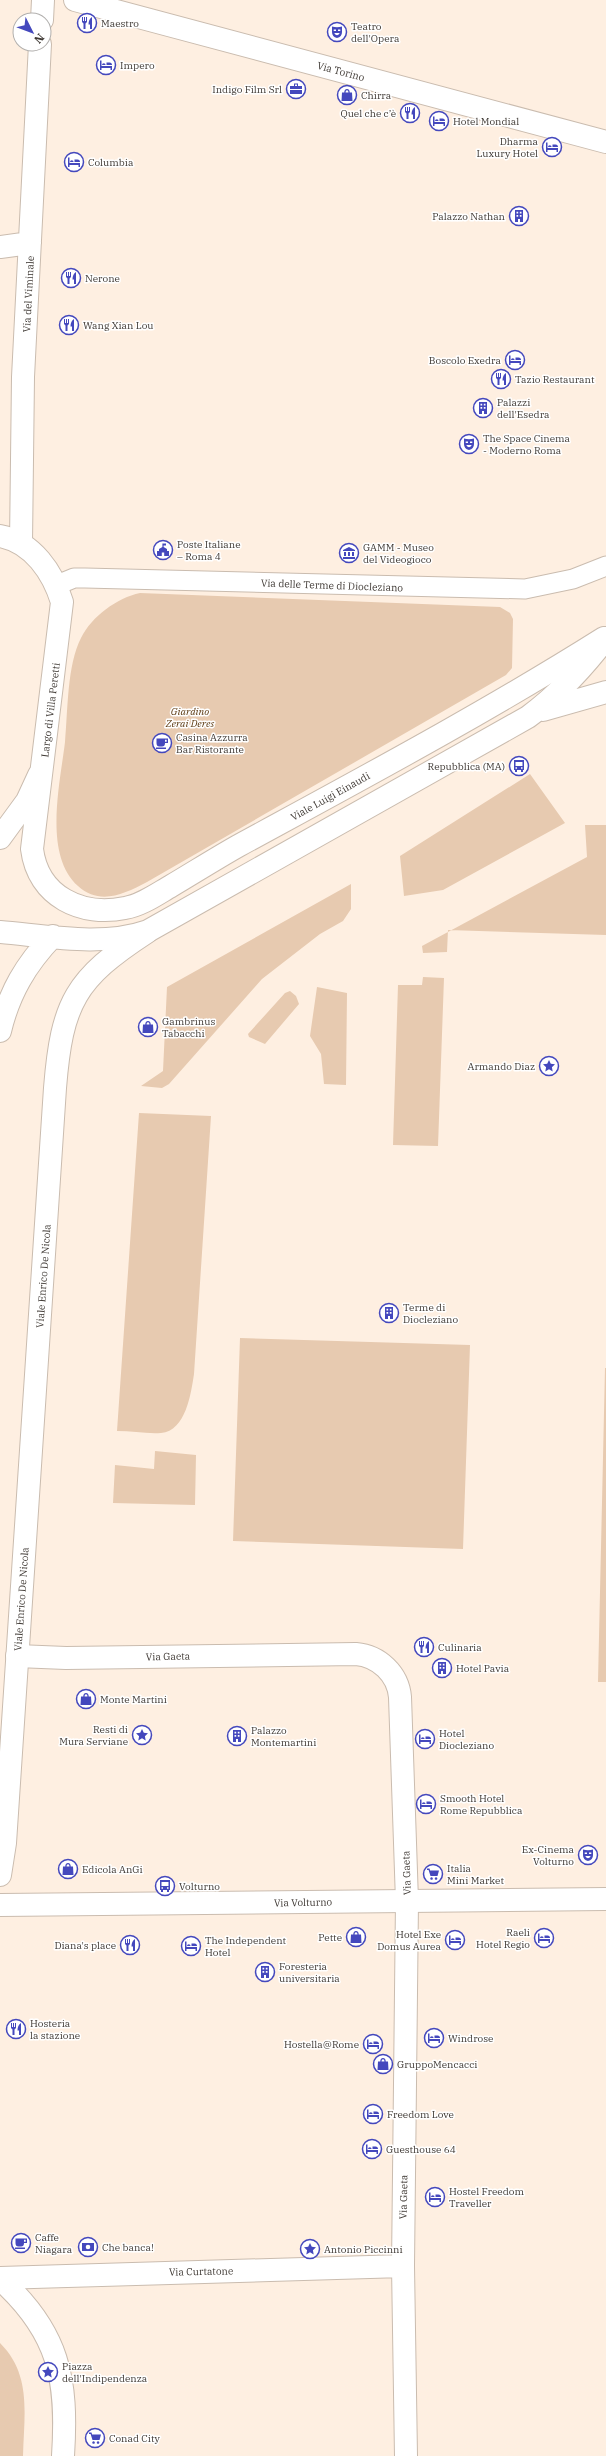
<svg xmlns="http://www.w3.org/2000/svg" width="606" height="2456" viewBox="0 0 606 2456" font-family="'IBM Plex Serif',serif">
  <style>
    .green { fill: #e7cab0 }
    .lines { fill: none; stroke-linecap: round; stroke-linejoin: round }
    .pedestrian-casing { stroke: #cabcaf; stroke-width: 21 }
    .minor-casing { stroke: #cabcaf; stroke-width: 24 }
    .tertiary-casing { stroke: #cabcaf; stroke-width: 24 }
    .secondary-casing { stroke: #cabcaf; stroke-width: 24 }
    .pedestrian { stroke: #fff; stroke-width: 19 }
    .minor { stroke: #fff; stroke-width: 22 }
    .tertiary { stroke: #fff; stroke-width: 22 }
    .secondary { stroke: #fff; stroke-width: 22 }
    .labels { text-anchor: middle; stroke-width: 3; stroke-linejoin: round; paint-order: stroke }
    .poi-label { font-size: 10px; fill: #3f3934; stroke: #fff; text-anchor: start }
    .street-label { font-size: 10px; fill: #3f3934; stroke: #fff }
    .park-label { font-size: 10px; font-style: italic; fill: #5a370e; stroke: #fff }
  </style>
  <rect width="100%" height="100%" fill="#feefe1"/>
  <!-- green -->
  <path class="green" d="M140 593 500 607 510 613 513 619 512 668 506 675 147 882C124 894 100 906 78 886 43 855 60 784 65 742 68 710 67 665 81 638 92 616 117 598 140 593Z
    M530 774 565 823 443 890 404 896 400 856Z
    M585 825H606V935L448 930 447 952 423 953 422 946 587 857Z
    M351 884V909L343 921 320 934 262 979 169 1084 162 1088 141 1086 163 1071 167 987Z
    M423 977 444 978 438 1146 393 1145 398 985H422Z
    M317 987 347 993 346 1085 324 1084 321 1054 310 1036Z
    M290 991 296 996 299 1004 265 1044 249 1037 248 1034 285 993Z
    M139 1113 211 1116 194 1374C191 1393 186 1431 161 1433 147 1434 132 1431 117 1431Z
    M240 1338 470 1345 463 1549 233 1541Z
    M605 1368H606V1682H598Z
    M155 1451 196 1455 195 1505 113 1503 115 1465 154 1469Z
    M0 2343C32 2375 24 2414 23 2456H0Z"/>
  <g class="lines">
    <defs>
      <path id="pedestrian" d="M57 585 74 578H85L525 589 573 579 606 566"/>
      <path id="minor" d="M75 0 606 142
        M42 20 43 0
        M0 247 30 243
        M21 543 23 377 40 44
        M0 838 27 801 39 775
        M17 1656 66 1658 356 1654C379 1656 398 1674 400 1697L407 1901 403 2266 406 2456
        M0 2278 403 2266"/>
      <path id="tertiary" d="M0 536C33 542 53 573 62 602L32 849C38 897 82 917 125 908 142 905 157 894 171 886 193 873 215 859 238 846 361 779 485 713 604 638
        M0 1875 5 1843 55 1088C62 1002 75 979 147 932
        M0 1905 606 1899
        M0 2279C59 2332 68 2379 63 2456"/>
      <path id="secondary" d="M543 710 606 692
        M0 932C47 936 103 947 148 931L528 717C558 695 583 668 606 638
        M0 1031C9 993 26 964 53 936"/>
    </defs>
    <!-- pedestrian casing -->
    <use href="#pedestrian" class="pedestrian-casing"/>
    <!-- minor casing -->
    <use href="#minor" class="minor-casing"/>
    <!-- tertiary casing -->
    <use href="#tertiary" class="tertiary-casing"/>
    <!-- secondary casing -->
    <use href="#secondary" class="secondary-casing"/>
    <!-- pedestrian -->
    <use href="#pedestrian" class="pedestrian"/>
    <!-- minor -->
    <use href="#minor" class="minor"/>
    <!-- tertiary -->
    <use href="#tertiary" class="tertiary"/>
    <!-- secondary -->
    <use href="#secondary" class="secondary"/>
  </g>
  <!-- icons -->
  <defs>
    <symbol id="restaurant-ring" viewBox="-11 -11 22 22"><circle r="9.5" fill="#fff" stroke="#4448bd" stroke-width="1.5"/><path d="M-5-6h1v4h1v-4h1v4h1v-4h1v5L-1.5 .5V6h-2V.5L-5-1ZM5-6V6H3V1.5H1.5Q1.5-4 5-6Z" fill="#4448bd"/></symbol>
    <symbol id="theatre-ring" viewBox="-11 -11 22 22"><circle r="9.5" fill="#fff" stroke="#4448bd" stroke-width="1.5"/><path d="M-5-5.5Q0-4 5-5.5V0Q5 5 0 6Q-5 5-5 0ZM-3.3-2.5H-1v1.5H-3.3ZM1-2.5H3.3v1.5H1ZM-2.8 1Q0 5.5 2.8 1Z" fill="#4448bd"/></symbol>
    <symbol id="hotel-ring" viewBox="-11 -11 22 22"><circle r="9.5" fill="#fff" stroke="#4448bd" stroke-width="1.5"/><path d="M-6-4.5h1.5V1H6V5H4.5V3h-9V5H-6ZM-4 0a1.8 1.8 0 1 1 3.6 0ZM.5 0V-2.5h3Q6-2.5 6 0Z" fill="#4448bd"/></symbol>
    <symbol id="office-ring" viewBox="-11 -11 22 22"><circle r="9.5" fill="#fff" stroke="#4448bd" stroke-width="1.5"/><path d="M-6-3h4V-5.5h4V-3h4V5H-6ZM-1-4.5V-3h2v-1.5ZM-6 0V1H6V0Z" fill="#4448bd"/></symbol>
    <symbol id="shop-ring" viewBox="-11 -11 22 22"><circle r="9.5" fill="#fff" stroke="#4448bd" stroke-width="1.5"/><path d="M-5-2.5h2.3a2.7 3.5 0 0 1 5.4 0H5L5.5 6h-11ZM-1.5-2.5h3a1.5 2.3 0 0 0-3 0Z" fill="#4448bd"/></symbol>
    <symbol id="building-ring" viewBox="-11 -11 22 22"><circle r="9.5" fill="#fff" stroke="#4448bd" stroke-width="1.5"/><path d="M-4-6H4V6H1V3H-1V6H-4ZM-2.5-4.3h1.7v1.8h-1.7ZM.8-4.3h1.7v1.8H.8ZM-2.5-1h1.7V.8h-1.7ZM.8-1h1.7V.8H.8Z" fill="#4448bd"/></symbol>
    <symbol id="civic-ring" viewBox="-11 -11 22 22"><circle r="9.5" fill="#fff" stroke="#4448bd" stroke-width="1.5"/><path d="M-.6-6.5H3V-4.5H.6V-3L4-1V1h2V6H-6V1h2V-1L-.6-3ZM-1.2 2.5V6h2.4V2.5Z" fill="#4448bd"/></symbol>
    <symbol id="museum-ring" viewBox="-11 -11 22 22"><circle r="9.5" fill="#fff" stroke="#4448bd" stroke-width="1.5"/><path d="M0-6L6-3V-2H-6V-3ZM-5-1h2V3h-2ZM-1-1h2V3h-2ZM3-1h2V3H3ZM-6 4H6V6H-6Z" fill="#4448bd"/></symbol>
    <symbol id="cafe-ring" viewBox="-11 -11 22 22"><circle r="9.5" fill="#fff" stroke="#4448bd" stroke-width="1.5"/><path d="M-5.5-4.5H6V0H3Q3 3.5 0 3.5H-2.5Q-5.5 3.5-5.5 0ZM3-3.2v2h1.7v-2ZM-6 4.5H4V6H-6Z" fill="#4448bd"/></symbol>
    <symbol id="bus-ring" viewBox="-11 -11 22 22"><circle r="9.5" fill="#fff" stroke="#4448bd" stroke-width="1.5"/><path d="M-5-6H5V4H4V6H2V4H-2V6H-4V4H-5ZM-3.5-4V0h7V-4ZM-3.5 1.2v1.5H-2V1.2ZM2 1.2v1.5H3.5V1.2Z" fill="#4448bd"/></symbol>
    <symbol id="sight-ring" viewBox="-11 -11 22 22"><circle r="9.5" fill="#fff" stroke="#4448bd" stroke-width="1.5"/><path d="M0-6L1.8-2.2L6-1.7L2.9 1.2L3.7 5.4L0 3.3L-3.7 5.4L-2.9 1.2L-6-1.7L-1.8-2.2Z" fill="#4448bd"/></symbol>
    <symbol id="supermarket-ring" viewBox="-11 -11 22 22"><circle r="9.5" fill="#fff" stroke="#4448bd" stroke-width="1.5"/><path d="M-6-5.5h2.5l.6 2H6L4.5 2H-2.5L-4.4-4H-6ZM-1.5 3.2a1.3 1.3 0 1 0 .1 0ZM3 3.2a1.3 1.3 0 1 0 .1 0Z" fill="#4448bd"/></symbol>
    <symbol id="bank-ring" viewBox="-11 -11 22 22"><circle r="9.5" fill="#fff" stroke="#4448bd" stroke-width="1.5"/><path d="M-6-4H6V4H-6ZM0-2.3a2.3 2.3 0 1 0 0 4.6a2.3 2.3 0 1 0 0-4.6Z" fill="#4448bd"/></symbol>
  </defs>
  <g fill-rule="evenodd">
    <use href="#restaurant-ring" x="76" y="12" width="22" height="22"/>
    <use href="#theatre-ring" x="326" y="21" width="22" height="22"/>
    <use href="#hotel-ring" x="95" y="54" width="22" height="22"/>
    <use href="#office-ring" x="285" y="78" width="22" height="22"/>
    <use href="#shop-ring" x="336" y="84" width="22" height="22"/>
    <use href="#restaurant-ring" x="399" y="102" width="22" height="22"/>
    <use href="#hotel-ring" x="428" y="110" width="22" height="22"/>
    <use href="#hotel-ring" x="541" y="136" width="22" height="22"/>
    <use href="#hotel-ring" x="63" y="151" width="22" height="22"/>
    <use href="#building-ring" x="508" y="205" width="22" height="22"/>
    <use href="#restaurant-ring" x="60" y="267" width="22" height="22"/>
    <use href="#restaurant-ring" x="58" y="314" width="22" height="22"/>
    <use href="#hotel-ring" x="504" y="349" width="22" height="22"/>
    <use href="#restaurant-ring" x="490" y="368" width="22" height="22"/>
    <use href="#building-ring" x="472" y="397" width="22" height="22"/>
    <use href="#theatre-ring" x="458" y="433" width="22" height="22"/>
    <use href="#civic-ring" x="152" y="539" width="22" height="22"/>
    <use href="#museum-ring" x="338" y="542" width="22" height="22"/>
    <use href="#cafe-ring" x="151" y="732" width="22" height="22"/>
    <use href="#bus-ring" x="508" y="755" width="22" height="22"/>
    <use href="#shop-ring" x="137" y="1016" width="22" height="22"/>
    <use href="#sight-ring" x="538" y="1055" width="22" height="22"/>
    <use href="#building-ring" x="378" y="1302" width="22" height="22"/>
    <use href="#restaurant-ring" x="413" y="1636" width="22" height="22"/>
    <use href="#building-ring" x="431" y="1657" width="22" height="22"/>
    <use href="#shop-ring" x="75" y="1688" width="22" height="22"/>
    <use href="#sight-ring" x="131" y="1724" width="22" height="22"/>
    <use href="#building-ring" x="226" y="1725" width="22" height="22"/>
    <use href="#hotel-ring" x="414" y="1728" width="22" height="22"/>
    <use href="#hotel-ring" x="415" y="1793" width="22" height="22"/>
    <use href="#theatre-ring" x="577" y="1844" width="22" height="22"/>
    <use href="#shop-ring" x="57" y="1858" width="22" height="22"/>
    <use href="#supermarket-ring" x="422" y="1863" width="22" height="22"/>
    <use href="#bus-ring" x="154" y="1875" width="22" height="22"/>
    <use href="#shop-ring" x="345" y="1926" width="22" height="22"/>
    <use href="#hotel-ring" x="533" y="1927" width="22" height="22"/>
    <use href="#hotel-ring" x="444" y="1929" width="22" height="22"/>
    <use href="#restaurant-ring" x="119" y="1934" width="22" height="22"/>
    <use href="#hotel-ring" x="180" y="1935" width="22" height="22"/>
    <use href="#building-ring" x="254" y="1961" width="22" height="22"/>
    <use href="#restaurant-ring" x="5" y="2018" width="22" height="22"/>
    <use href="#hotel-ring" x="423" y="2027" width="22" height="22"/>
    <use href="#hotel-ring" x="362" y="2033" width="22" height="22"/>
    <use href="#shop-ring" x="372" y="2053" width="22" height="22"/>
    <use href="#hotel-ring" x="362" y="2103" width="22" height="22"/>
    <use href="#hotel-ring" x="361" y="2138" width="22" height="22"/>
    <use href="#hotel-ring" x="424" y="2186" width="22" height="22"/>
    <use href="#cafe-ring" x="10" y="2232" width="22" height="22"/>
    <use href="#bank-ring" x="77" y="2236" width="22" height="22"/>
    <use href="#sight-ring" x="299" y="2238" width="22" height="22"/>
    <use href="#sight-ring" x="37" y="2361" width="22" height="22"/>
    <use href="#supermarket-ring" x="84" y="2427" width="22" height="22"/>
  </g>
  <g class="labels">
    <!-- poi labels -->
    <g class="poi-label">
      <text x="101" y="27">Maestro</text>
      <text x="351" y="30">Teatro<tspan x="351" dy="12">dell'Opera</tspan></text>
      <text x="120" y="69">Impero</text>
      <text x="282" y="93" text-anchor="end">Indigo Film Srl</text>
      <text x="361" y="99">Chirra</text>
      <text x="396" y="117" text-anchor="end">Quel che c’è</text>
      <text x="453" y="125">Hotel Mondial</text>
      <text x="538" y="145" text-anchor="end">Dharma<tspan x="538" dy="12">Luxury Hotel</tspan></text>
      <text x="88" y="166">Columbia</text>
      <text x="505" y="220" text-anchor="end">Palazzo Nathan</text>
      <text x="85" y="282">Nerone</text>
      <text x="83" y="329">Wang Xian Lou</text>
      <text x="501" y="364" text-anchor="end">Boscolo Exedra</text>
      <text x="515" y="383">Tazio Restaurant</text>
      <text x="497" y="406">Palazzi<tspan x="497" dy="12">dell'Esedra</tspan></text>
      <text x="483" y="442">The Space Cinema<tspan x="483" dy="12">- Moderno Roma</tspan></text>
      <text x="177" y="548">Poste Italiane<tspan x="177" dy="12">– Roma 4</tspan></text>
      <text x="363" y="551">GAMM - Museo<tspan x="363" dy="12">del Videogioco</tspan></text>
      <text x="176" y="741">Casina Azzurra<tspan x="176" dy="12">Bar Ristorante</tspan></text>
      <text x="505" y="770" text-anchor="end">Repubblica (MA)</text>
      <text x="162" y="1025">Gambrinus<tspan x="162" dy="12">Tabacchi</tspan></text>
      <text x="535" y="1070" text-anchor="end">Armando Diaz</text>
      <text x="403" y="1311">Terme di<tspan x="403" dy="12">Diocleziano</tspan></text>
      <text x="438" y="1651">Culinaria</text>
      <text x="456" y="1672">Hotel Pavia</text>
      <text x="100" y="1703">Monte Martini</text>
      <text x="128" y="1733" text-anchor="end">Resti di<tspan x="128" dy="12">Mura Serviane</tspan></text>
      <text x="251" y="1734">Palazzo<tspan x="251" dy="12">Montemartini</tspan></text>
      <text x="439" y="1737">Hotel<tspan x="439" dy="12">Diocleziano</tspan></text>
      <text x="440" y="1802">Smooth Hotel<tspan x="440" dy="12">Rome Repubblica</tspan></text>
      <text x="574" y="1853" text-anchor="end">Ex-Cinema<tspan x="574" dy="12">Volturno</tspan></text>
      <text x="447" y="1872">Italia<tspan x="447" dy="12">Mini Market</tspan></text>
      <text x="82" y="1873">Edicola AnGi</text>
      <text x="179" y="1890">Volturno</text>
      <text x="530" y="1936" text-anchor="end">Raeli<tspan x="530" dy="12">Hotel Regio</tspan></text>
      <text x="441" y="1938" text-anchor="end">Hotel Exe<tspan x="441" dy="12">Domus Aurea</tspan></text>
      <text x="342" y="1941" text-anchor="end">Pette</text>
      <text x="205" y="1944">The Independent<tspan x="205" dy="12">Hotel</tspan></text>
      <text x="116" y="1949" text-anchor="end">Diana's place</text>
      <text x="279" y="1970">Foresteria<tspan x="279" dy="12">universitaria</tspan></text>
      <text x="30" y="2027">Hosteria<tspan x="30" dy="12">la stazione</tspan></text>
      <text x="448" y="2042">Windrose</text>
      <text x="359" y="2048" text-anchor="end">Hostella@Rome</text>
      <text x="397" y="2068">GruppoMencacci</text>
      <text x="387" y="2118">Freedom Love</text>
      <text x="386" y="2153">Guesthouse 64</text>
      <text x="449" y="2195">Hostel Freedom<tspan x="449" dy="12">Traveller</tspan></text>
      <text x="35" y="2241">Caffe<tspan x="35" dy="12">Niagara</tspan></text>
      <text x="102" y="2251">Che banca!</text>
      <text x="324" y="2253">Antonio Piccinni</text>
      <text x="62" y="2370">Piazza<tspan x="62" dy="12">dell'Indipendenza</tspan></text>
      <text x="109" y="2442">Conad City</text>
    </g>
    <!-- street labels -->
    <g class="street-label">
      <text transform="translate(341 71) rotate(15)" y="4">Via Torino</text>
      <text transform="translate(28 294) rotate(-87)" y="4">Via del Viminale</text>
      <text transform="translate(332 585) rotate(2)" y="4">Via delle Terme di Diocleziano</text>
      <text transform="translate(50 710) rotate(-83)" y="4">Largo di Villa Peretti</text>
      <text transform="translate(330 796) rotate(-29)" y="4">Viale Luigi Einaudi</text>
      <text transform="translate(43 1276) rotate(-86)" y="4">Viale Enrico De Nicola</text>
      <text transform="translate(21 1599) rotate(-86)" y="4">Viale Enrico De Nicola</text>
      <text transform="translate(168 1656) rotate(-1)" y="4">Via Gaeta</text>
      <text transform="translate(406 1873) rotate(-92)" y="4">Via Gaeta</text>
      <text transform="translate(303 1902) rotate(-1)" y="4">Via Volturno</text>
      <text transform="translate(403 2197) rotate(-89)" y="4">Via Gaeta</text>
      <text transform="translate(201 2271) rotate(-1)" y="4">Via Curtatone</text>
    </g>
    <!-- park labels -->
    <g class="park-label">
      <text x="190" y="715">Giardino<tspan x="190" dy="12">Zerai Deres</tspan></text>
    </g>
  </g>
  <!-- north arrow -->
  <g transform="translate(32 32) rotate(132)"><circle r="19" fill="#ffffff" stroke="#b2b0ae"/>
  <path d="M0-3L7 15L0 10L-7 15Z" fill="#4448bd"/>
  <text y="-6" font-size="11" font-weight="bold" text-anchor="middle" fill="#3f3934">N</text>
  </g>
</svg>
